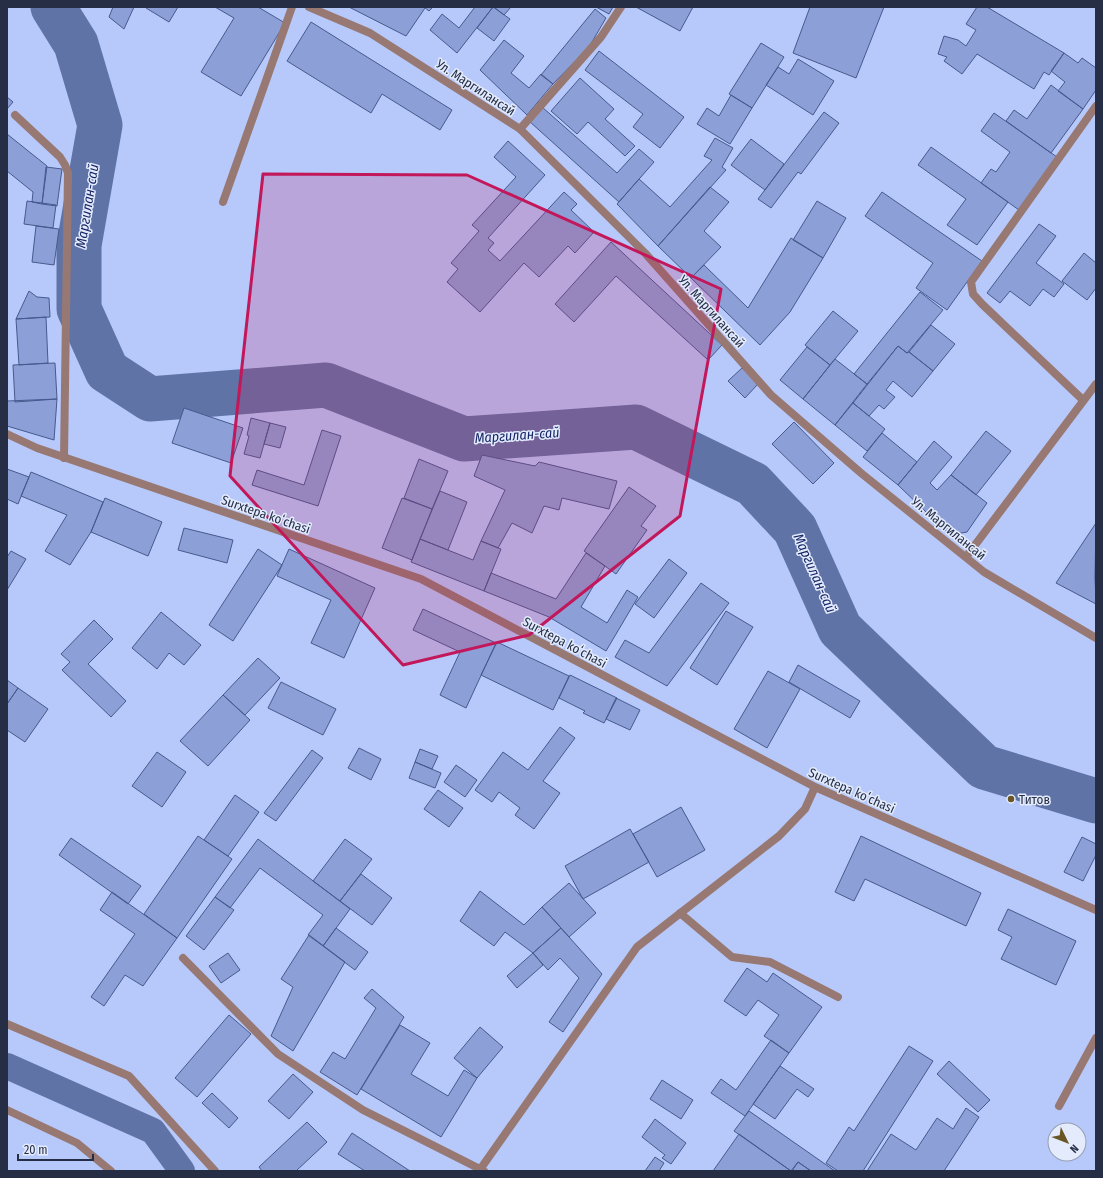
<svg xmlns="http://www.w3.org/2000/svg" width="1103" height="1178" viewBox="0 0 1103 1178" font-family="'Fira Sans Condensed',sans-serif">
  <style>
    .lines { fill: none; stroke-linecap: round; stroke-linejoin: round }
    .canal { stroke: #6073a7; stroke-width: 26 }
    .river { stroke: #6073a7; stroke-width: 45 }
    .building { fill: #8ca0d7; stroke: #47598e }
    .service { stroke: #977873; stroke-width: 8 }
    .minor { stroke: #977873; stroke-width: 8 }
    .marked { fill: #c2185b; fill-opacity: 0.2; stroke: #c2185b; stroke-width: 3; stroke-linejoin: round }
    .poi-dot { fill: #695624; stroke: #e3ebfd; stroke-width: 1.5 }
    .labels { text-anchor: middle; stroke-width: 3; stroke-linejoin: round; paint-order: stroke }
    .street-label { font-size: 13px; fill: #252e45; stroke: #e3ebfd }
    .poi-label { font-size: 13px; fill: #252e45; stroke: #e3ebfd; text-anchor: start }
    .water-label { font-size: 14px; font-style: italic; fill: #172666; stroke: #e3ebfd }
  </style>
  <rect width="100%" height="100%" fill="#b7c9fa"/>
  <g class="lines">
    <!-- canal -->
    <path class="canal" d="M7 1066 153 1131 182 1171"/>
    <!-- river -->
    <path class="river" d="M53 7 76 44 100 125 79 245V309L107 371 150 399 326 385 464 439 636 427 753 484 795 529 840 629 984 767 1096 801"/>
  </g>
  <!-- building -->
  <path class="building" d="M113 7H134L124 29 109 17Z
    M147 7H178L169 22 146 8Z
    M215 7H258L285 23 241 96 201 72 234 18Z
    M349 7H424L425 8 406 36Z
    M424 7H433L429 11Z
    M475 7H493L457 53 430 30 442 14 459 28Z
    M493 7 510 19 494 41 477 28Z
    M494 7H511L504 15Z
    M596 7H613L609 14Z
    M636 7H693L680 31Z
    M810 7H884L856 78 793 53Z
    M977 7H987L1064 53 1049 75 1044 72 1034 89 977 54 962 74 944 61 947 57 938 54 944 36 958 40 966 46 976 30 966 24Z
    M595 9 606 18 589 47 553 84 541 75Z
    M311 22 452 110 440 130 382 94 371 113 287 61Z
    M504 40 524 56 511 73 529 88 541 74 553 84 527 115 480 70Z
    M761 43 784 57 752 108 729 94Z
    M599 51 684 117 660 148 633 127 643 114 585 70Z
    M1064 53 1078 63 1082 58 1096 68V90L1083 109 1058 91 1065 82 1051 71Z
    M798 59 834 81 813 115 766 85 778 67 789 74Z
    M580 78 614 109 605 119 635 146 625 156 588 122 577 134 551 111Z
    M1051 85 1083 109 1051 153 1006 121 1014 110 1027 119Z
    M731 95 752 108 730 144 697 124 707 108 719 116Z
    M7 97 13 102 7 109Z
    M542 107 617 173 639 149 654 162 619 202 529 121Z
    M824 112 839 123 801 174 798 172 771 208 758 199Z
    M994 113 1057 157 1019 210 981 183 991 169 996 172 1010 152 981 131Z
    M7 134 47 166 42 204 32 202 33 192 7 171Z
    M715 138 733 148 722 167 726 170 658 246 617 204 639 179 670 207 712 160 704 156Z
    M751 139 784 164 765 190 731 165Z
    M508 141 545 175 488 238 494 243 488 250 500 261 564 192 577 204 571 210 594 232 575 253 568 246 539 277 524 263 480 312 447 282 458 269 451 263 479 231 472 225 516 177 494 157Z
    M931 147 1008 202 977 245 947 225 966 199 918 165Z
    M46 167 62 169 57 206 42 204Z
    M710 187 729 202 704 231 721 247 691 278 658 246Z
    M882 192 982 261 947 310 916 288 933 263 865 216Z
    M27 201 56 205 53 228 24 224Z
    M817 201 846 218 823 258 793 240Z
    M1039 224 1056 236 1036 263 1064 284 1054 297 1043 289 1030 306 1010 291 1000 303 987 293Z
    M36 226 59 229 54 265 32 262Z
    M791 238 823 258 790 312 760 345 691 278 704 265 748 308Z
    M611 242 722 345 708 360 616 276 574 322 555 304Z
    M1084 253 1096 263V288L1087 300 1062 281Z
    M29 291 37 297 49 298 50 317 16 319Z
    M920 292 943 310 907 353 898 346 867 384 854 374Z
    M833 311 858 331 830 365 805 345Z
    M46 317 48 363 19 365 16 319Z
    M931 325 955 344 933 371 909 352Z
    M898 346 907 353 909 352 933 371 912 397 893 381 886 390 895 397 884 409 879 405 869 416 853 403Z
    M807 347 830 365 803 399 780 380Z
    M835 359 867 384 835 425 803 399Z
    M55 363 57 399 15 402 13 365Z
    M742 368 758 384 745 398 728 381Z
    M57 399 54 440 7 426V401Z
    M853 403 885 429 867 451 835 425Z
    M184 408 243 428 231 463 172 443Z
    M251 418 270 423 260 458 244 454 249 436 247 435Z
    M794 422 834 463 813 484 772 444Z
    M270 423 286 427 280 448 264 444Z
    M322 430 341 436 318 506 252 485 257 470 304 485Z
    M986 431 1011 451 976 495 951 475Z
    M882 433 917 462 898 485 863 457Z
    M934 441 952 457 930 483 937 490 951 475 987 503 967 532 950 535 898 485Z
    M482 455 535 466 539 462 617 481 609 509 562 498 559 510 544 506 532 533 512 523 498 548 481 541 505 490 474 476Z
    M419 459 448 471 432 509 404 498Z
    M7 469 29 477 18 504 7 499Z
    M31 472 103 502 91 532 70 565 45 551 67 515 21 496Z
    M629 487 656 506 641 526 647 530 616 574 584 551Z
    M440 491 467 502 448 550 420 539Z
    M105 498 162 522 148 556 91 532Z
    M402 498 432 509 412 560 382 548Z
    M1096 523 1095 577 1096 604 1056 583Z
    M184 528 233 540 227 563 178 550Z
    M420 539 473 560 481 541 501 549 484 591 411 562Z
    M258 549 282 565 233 641 209 625Z
    M289 549 375 588 344 658 311 643 331 600 277 576Z
    M11 551 26 559 7 590V557Z
    M586 553 605 566 581 607 607 623 627 590 638 597 606 651 549 617 484 591 491 573 556 599Z
    M669 559 687 573 654 618 635 604Z
    M701 583 729 603 667 686 615 657 625 640 649 653Z
    M423 609 496 643 466 708 440 695 460 652 413 630Z
    M726 611 753 627 717 685 690 668Z
    M161 612 201 645 184 665 169 653 157 669 132 648Z
    M94 620 113 639 88 664 126 701 111 717 62 670 70 662 61 654Z
    M497 642 569 676 553 710 481 675Z
    M258 658 280 678 245 715 223 695Z
    M798 665 860 701 850 718 789 682Z
    M768 671 800 689 767 748 734 729Z
    M570 675 617 698 604 723 583 713 585 711 559 698Z
    M7 680 18 688 7 704Z
    M281 682 336 709 323 735 268 708Z
    M18 688 48 709 25 742 7 730V704Z
    M223 695 250 720 208 766 180 741Z
    M616 698 640 710 630 730 606 719Z
    M560 727 575 738 543 781 560 793 534 829 515 815 520 808 499 792 492 802 475 790 503 752 528 770Z
    M359 748 381 759 371 780 348 768Z
    M420 749 438 756 432 769 415 762Z
    M312 750 323 758 276 821 264 813Z
    M157 752 186 772 162 807 132 786Z
    M415 762 441 773 435 788 409 778Z
    M456 765 477 780 465 797 444 782Z
    M438 790 463 808 449 827 424 809Z
    M235 795 259 812 228 856 204 840Z
    M681 807 705 850 657 877 633 834Z
    M630 829 649 862 583 899 565 866Z
    M198 836 232 859 177 938 144 914Z
    M861 836 981 893 966 926 865 879 854 901 835 892Z
    M1082 837 1096 844V855L1083 881 1064 872Z
    M71 838 141 886 128 904 59 855Z
    M258 839 350 909 323 946 308 935 323 915 260 868 230 908 215 897Z
    M345 839 372 859 340 901 313 881Z
    M361 874 392 898 372 925 340 901Z
    M569 883 596 913 569 937 542 907Z
    M480 891 524 925 542 907 561 928 533 953 505 932 494 946 460 921Z
    M112 892 177 938 143 986 125 975 104 1006 91 997 135 934 100 910Z
    M215 897 234 910 204 950 186 936Z
    M1008 909 1076 941 1056 985 1001 959 1012 937 998 930Z
    M336 928 368 952 355 970 323 946Z
    M561 928 602 974 563 1032 549 1022 579 978 560 958 548 970 533 953Z
    M309 935 345 962 293 1051 271 1036 293 987 281 979Z
    M228 953 240 970 221 983 209 966Z
    M533 953 543 965 517 988 507 976Z
    M747 968 767 982 773 973 822 1007 789 1053 764 1036 779 1015 758 1000 746 1016 724 1001Z
    M372 989 404 1017 357 1095 320 1072 333 1052 345 1059 376 1008 364 998Z
    M229 1015 251 1034 197 1097 175 1078Z
    M400 1025 430 1043 411 1074 448 1096 464 1070 477 1078 441 1137 361 1089Z
    M480 1027 503 1047 477 1078 454 1058Z
    M771 1040 789 1053 745 1116 711 1093 721 1079 736 1090Z
    M909 1046 933 1061 863 1171H838L826 1163 849 1127 854 1131Z
    M949 1061 990 1100 978 1112 937 1074Z
    M780 1066 814 1089 808 1097 797 1089 775 1119 753 1104Z
    M293 1074 313 1092 289 1119 268 1101Z
    M662 1080 693 1100 681 1119 650 1099Z
    M212 1093 238 1118 229 1128 202 1103Z
    M966 1108 979 1117 944 1171H867L891 1134 916 1150 937 1118 953 1129Z
    M749 1111 835 1171H811L798 1162 791 1171 734 1131Z
    M655 1119 686 1143 671 1164 662 1158 665 1155 642 1137Z
    M307 1122 327 1142 296 1171H262L259 1167Z
    M352 1133 410 1171H365L338 1154Z
    M739 1134 791 1171H713Z
    M655 1157 664 1163 659 1171H645Z
    M798 1162 811 1171H792Z"/>
  <g class="lines">
    <!-- service -->
    <path class="service" d="M15 115 60 157 65 165 68 173 64 458
      M520 129 601 37 621 7
      M223 202 292 7
      M1083 400 982 304 973 294 971 282 1096 106
      M680 913 732 957 770 962 838 997
      M1059 1106 1096 1038
      M7 1110 77 1143 111 1171"/>
    <!-- minor -->
    <path class="minor" d="M309 7 370 33 520 129 645 253 771 395 861 473 984 572 1096 638
      M7 434 37 448 421 579 815 787 1096 910
      M966 557 1096 384
      M183 958 278 1054 363 1110 484 1171
      M7 1024 129 1076 215 1171
      M479 1171 637 947 779 836 805 809 815 787"/>
  </g>
  <!-- marked area -->
  <path class="marked" d="M263 174 467 175 721 289 680 516 529 635 403 665 230 476Z"/>
  <!-- markers -->
  <circle class="poi-dot" cx="1011" cy="799" r="4"/>
  <g class="labels">
    <!-- street labels -->
    <g class="street-label">
      <text transform="translate(476 87) rotate(33)" y="5">Ул. Маргилансай</text>
      <text transform="translate(712 311) rotate(48)" y="5">Ул. Маргилансай</text>
      <text transform="translate(266 514) rotate(19)" y="5">Surxtepa koʻchasi</text>
      <text transform="translate(949 528) rotate(39)" y="5">Ул. Маргилансай</text>
      <text transform="translate(565 642) rotate(28)" y="5">Surxtepa koʻchasi</text>
      <text transform="translate(852 790) rotate(24)" y="5">Surxtepa koʻchasi</text>
    </g>
    <!-- poi labels -->
    <g class="poi-label">
      <text x="1019" y="804">Титов</text>
    </g>
    <!-- water labels -->
    <g class="water-label">
      <text transform="translate(87 206) rotate(-81)" y="5">Маргилан-сай</text>
      <text transform="translate(517 435) rotate(-4)" y="5">Маргилан-сай</text>
      <text transform="translate(815 573) rotate(66)" y="5">Маргилан-сай</text>
    </g>
  </g>
  <!-- border -->
  <rect width="1103" height="1178" fill="none" stroke="#252e45" stroke-width="16"/>
  <!-- north arrow -->
  <g transform="translate(1067 1142) rotate(133)"><circle r="19" fill="#e3ebfd" stroke="#979fb3"/>
  <path d="M0-3L7 15L0 10L-7 15Z" fill="#695624"/>
  <text y="-6" font-size="11" font-weight="bold" text-anchor="middle" fill="#252e45">N</text>
  </g>
  <!-- scale -->
  <path d="M18 1154v6h75v-6" fill="none" stroke="#252e45" stroke-width="2"/>
  <text x="24" y="1154" font-size="12" fill="#252e45" stroke="#e3ebfd" stroke-width="3" paint-order="stroke">20 m</text>
</svg>
